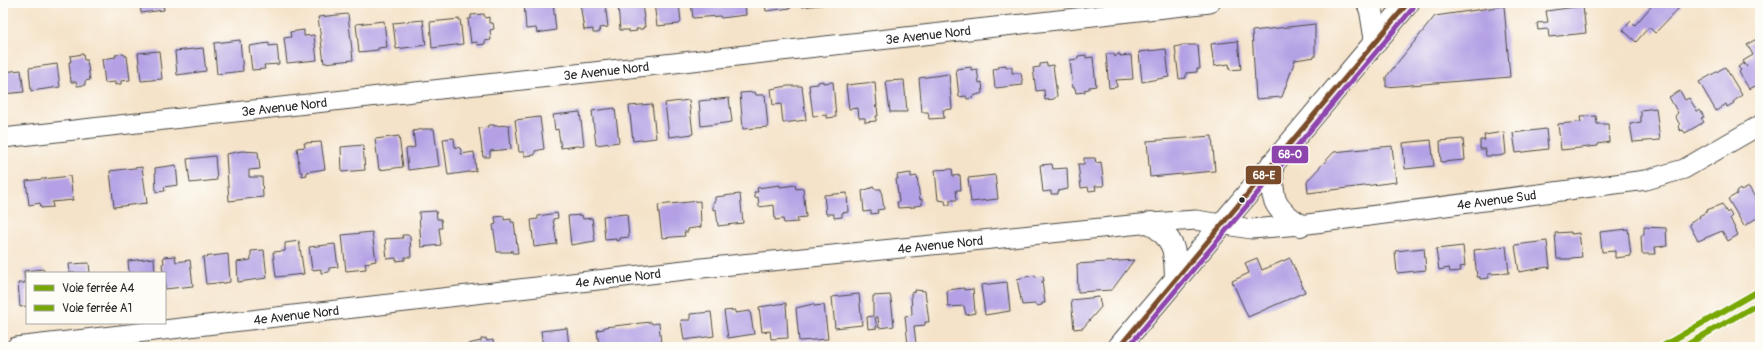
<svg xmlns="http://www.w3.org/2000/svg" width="1763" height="350" viewBox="0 0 1763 350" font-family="Pangolin,sans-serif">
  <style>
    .building { fill: #b4a1e5 }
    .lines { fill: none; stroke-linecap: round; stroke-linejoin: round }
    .street-casing { stroke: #494743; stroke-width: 21 }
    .secondary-casing { stroke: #494743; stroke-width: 24 }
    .street { stroke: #fff; stroke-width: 19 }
    .secondary { stroke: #fff; stroke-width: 22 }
    .bus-1-casing { stroke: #fdfcf7; stroke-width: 8 }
    .bus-2-casing { stroke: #fdfcf7; stroke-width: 8 }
    .bus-1 { stroke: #7a4b2a; stroke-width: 5 }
    .bus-2 { stroke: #8e44ad; stroke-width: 5 }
    .rail-1-casing { stroke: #fdfcf7; stroke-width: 9 }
    .rail-2-casing { stroke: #fdfcf7; stroke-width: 9 }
    .rail-1 { stroke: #77a706; stroke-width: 6 }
    .rail-2 { stroke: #77a706; stroke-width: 6 }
    .bus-dot { fill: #2b2b2b; stroke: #fdfcf7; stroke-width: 1.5 }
    .labels { text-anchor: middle; stroke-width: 3; stroke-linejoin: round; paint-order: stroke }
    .street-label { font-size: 13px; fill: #2b2b2b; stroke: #fdfcf7 }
    .line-badge { stroke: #fdfcf7; stroke-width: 1.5 }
    .badge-label { font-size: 11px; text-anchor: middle; font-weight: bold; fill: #fff }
  </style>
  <rect width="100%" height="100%" fill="#fdfcf7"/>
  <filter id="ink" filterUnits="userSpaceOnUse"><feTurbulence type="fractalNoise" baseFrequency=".025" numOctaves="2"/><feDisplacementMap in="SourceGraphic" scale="8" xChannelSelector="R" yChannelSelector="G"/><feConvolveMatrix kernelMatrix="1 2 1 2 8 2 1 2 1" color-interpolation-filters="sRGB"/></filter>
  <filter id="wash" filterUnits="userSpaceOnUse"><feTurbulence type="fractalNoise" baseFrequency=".012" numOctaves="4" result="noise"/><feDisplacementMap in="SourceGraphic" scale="16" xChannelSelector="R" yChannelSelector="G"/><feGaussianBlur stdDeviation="0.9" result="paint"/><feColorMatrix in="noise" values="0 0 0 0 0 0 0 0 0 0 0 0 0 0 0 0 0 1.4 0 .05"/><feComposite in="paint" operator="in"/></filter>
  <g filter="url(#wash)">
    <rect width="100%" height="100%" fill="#f5e3c9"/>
    <g id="blocks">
      <!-- building -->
      <path class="building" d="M140 3H163L164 10 141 13Z
        M524 3H553L556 30 537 33 536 28 526 29Z
        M580 3H605L608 27 599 28 600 32 597 33H593V29L584 30Z
        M642 3 645 27H643V29H636L637 31 629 32V30H620L618 5Z
        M654 3H679L681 22 679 24 657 26Z
        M691 3H745L746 15 721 18 720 16 693 18Z
        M767 3H791V8L766 11 765 4Z
        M802 3H828V4L802 7Z
        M1654 3H1678L1681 6 1655 33 1649 27 1636 42 1623 30 1631 21 1635 25Z
        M1504 6 1510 77 1386 87V77L1435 16Z
        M1583 6 1586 33 1549 37 1548 29 1538 30 1537 23 1548 22 1546 11Z
        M348 14 353 60 324 63 318 17Z
        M484 14 485 18 489 17V23H493L494 29 490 30 491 40 485 41V44L478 45 477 42 471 43 468 19H471V15Z
        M460 19 463 44 432 48 430 22Z
        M423 20 426 45 396 49 393 23Z
        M384 21 387 47 378 48V50L359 52 356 24Z
        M1315 24V57L1295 60 1282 97 1256 99 1252 31Z
        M304 30V36L314 35 317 60 287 63 284 38 291 37 290 32Z
        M1757 39 1760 45V84L1749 89 1739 72 1741 70 1738 67 1743 63 1747 67 1743 61 1753 55 1747 44Z
        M240 40 243 71 217 74 214 43Z
        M1238 41 1241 69 1230 70 1229 64 1214 66 1211 44Z
        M269 43V46L277 45 279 64 264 65 265 69 252 70 249 46Z
        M1183 45H1198L1200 69H1197V72L1186 73V78L1179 79 1175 47Z
        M203 48 206 71 177 75 175 51Z
        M1166 49 1169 77 1142 82 1139 52Z
        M159 51 162 79 141 81 138 53Z
        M83 54 84 60H87L90 80 85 81V85L77 86 76 82H71L69 62H71L70 56Z
        M124 54 125 56H127L130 80 121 81V84L115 85V82L105 83 102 59 116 57 115 55Z
        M1106 54H1114L1115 57 1118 54H1120V56L1131 55 1133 79 1116 80 1117 87 1109 88Z
        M1086 55V58L1093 57 1096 86 1089 87V89L1084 90 1085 92 1076 93 1075 88H1073L1070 60 1078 59V56Z
        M1047 63V66L1053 65 1057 96 1054 99 1045 100 1044 90 1036 91 1033 68 1040 67V64Z
        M57 64 60 87 31 91 29 68Z
        M1006 65V67H1012V73H1021L1023 85 995 88 993 69 999 68V66Z
        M971 67V70L977 69 979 83 982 82 983 93 973 96V98L967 99 966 96 959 97 956 69Z
        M1725 67 1742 95 1733 102 1734 103 1727 107 1726 104 1716 111 1699 82Z
        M21 70 24 92 3 94V72Z
        M949 74 952 109 943 110 944 118 929 119 928 112H922L919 78Z
        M904 80 907 112H890L886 81Z
        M823 81V83L833 82 836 117 827 118V115L813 116 809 85 818 84V82Z
        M875 82 877 106H875L877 107 878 116H876V121L865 122V118H859L858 108 849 109 846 85Z
        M788 86H802L806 120 783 123 781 104 773 105 771 89Z
        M1680 91 1685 100 1689 98 1697 111 1700 110 1704 117 1701 118 1704 122 1685 133 1683 130 1680 131 1678 126 1680 125 1675 116 1678 113 1669 97Z
        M755 92 756 95H765L768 127 743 129 740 93Z
        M729 98 732 122 701 126 699 101Z
        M689 100 693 134 669 137 665 103Z
        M652 104 656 138 633 141 629 106Z
        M615 108 619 142 596 145 592 111Z
        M1656 108 1660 140 1633 142 1630 124 1641 122V110Z
        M580 112 584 145 561 148 558 129 555 130 553 115Z
        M1596 116 1597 124H1608L1609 142 1598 144V146L1561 150 1558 124 1581 122 1580 117Z
        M540 117 544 149 535 151V155L524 156V152H519L515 120Z
        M488 125H494V126L509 125 511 149 490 151V157H483L479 128 488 127Z
        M424 129H434L439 166 408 170 406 149 415 147 413 131Z
        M1546 129 1548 149 1516 153 1513 133Z
        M1504 132 1506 154 1499 156H1486L1485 149H1480V140H1485L1484 135Z
        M399 136 403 167 379 170 375 139Z
        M1212 136 1215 171 1150 177 1147 141Z
        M454 138 455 147 460 148 461 151V154L474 152 476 171 448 175 443 139Z
        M1463 139 1465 160 1441 162 1440 141Z
        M1431 140 1434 166 1405 169 1403 143Z
        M321 142 325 169 306 172 307 175 302 176V172H300L297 148 305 147 304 143Z
        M363 145 365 170 342 172 341 147Z
        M1392 146 1396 182 1308 193 1307 181 1334 152Z
        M242 151 258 152 260 169 249 170V177H262L263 197 229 201 226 154Z
        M215 156 217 180 190 183 187 159Z
        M1084 158H1095L1096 163 1101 162 1104 186H1095L1096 190 1089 191 1088 187 1081 188 1078 164H1084Z
        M1052 164 1053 169 1067 168 1068 189 1058 191V194H1051V191L1043 192 1040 165Z
        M176 165 178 185 164 187 165 191 156 192 155 168Z
        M142 167 147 203 114 207 110 171Z
        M952 169 953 176 960 175 961 190H956L957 200H950V205H946L945 201 938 200 935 170Z
        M911 173V177L917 176 920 200 922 199V205L914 206 915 207 898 208 897 202H899L896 179H898L897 175Z
        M995 175 998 199 971 202 968 178Z
        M70 176 73 200 52 202 53 207 41 208 40 203 29 205 26 181Z
        M780 185V187L795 185 796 189 803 188 806 217 797 218 798 222 784 223 783 219 775 220 774 205 759 207 758 197 755 198 754 192H758L757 188Z
        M874 187V189H881L884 209 877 210 878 213 871 214V211L864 212 862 191Z
        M1749 187 1760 206V216L1744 226 1728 199 1737 194 1736 192 1740 189 1741 191Z
        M847 193 848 212 842 213V217L834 218V214H826L824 195Z
        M740 194 743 223 718 226 716 209 713 210V203L715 202V197Z
        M700 201 701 227 688 229V232H684L685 236 662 238 658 205Z
        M1722 204 1727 213 1729 211 1732 216 1730 218 1738 235 1728 241 1722 231 1698 241 1689 224 1700 217 1699 216 1708 211 1707 210Z
        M436 211 437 219H441L442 228H439L441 245 421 247 419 212Z
        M557 213 558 218 553 219 557 244 534 247 531 220 538 219V216Z
        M627 214 629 237 620 238V240L616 241V239L605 240 603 216Z
        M582 215 583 219 592 218 595 241 571 245 568 216Z
        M504 216V220L511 219V222H514L518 253H512V250L511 252H497L493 225 496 224 495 217Z
        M1644 227 1666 228 1667 246 1655 247 1656 254H1642L1641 235H1644Z
        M1628 229 1631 256 1615 258V251L1602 252 1600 232Z
        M372 232 376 261 365 263 366 269 346 271 342 235Z
        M1571 232V234L1579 233 1582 257 1571 258V259H1557L1555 233Z
        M402 235H408L410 237 411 257H405V260L396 261V258L387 259 385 239 403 238Z
        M299 241 304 274 276 277 273 252 285 251V243Z
        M1547 241 1550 268 1547 267 1519 272 1515 245Z
        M335 244 338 267 329 268V272L321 273V269L312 270 309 247Z
        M1463 246 1465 266 1460 267 1461 271 1450 272 1449 268 1439 270 1436 249Z
        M1506 246 1509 273 1488 274 1489 278 1480 279V277H1477L1474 250Z
        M1424 248 1426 270 1397 273 1395 251Z
        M264 250 267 278 238 282 237 262 251 260V251Z
        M228 254 230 282 218 284V283L206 284 203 257Z
        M175 256 176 262 190 260 193 286 165 289V273H163L162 264 164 263 163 257Z
        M154 258 155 273H129L128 261Z
        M1257 258 1262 270 1290 258 1305 292 1248 317 1232 281 1249 273 1245 263Z
        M1134 260 1112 290 1078 292 1077 264Z
        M89 263 90 273H70L69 264Z
        M44 269V273H27V306L20 307 18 283H25L24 271Z
        M1034 275 1035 277 1043 276 1044 281H1042L1045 303H1042V305L1036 306 1035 304 1022 305 1017 279Z
        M1007 282 1010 311 985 315 981 285Z
        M5 283 6 306H3V284Z
        M964 288V290L973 289 975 313 966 315 964 306 948 307 947 290Z
        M915 290 925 291 929 322H925V325L914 326 916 344 908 345 905 316 912 315 911 293 915 292Z
        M859 294 862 325 835 328 832 297Z
        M890 295 891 299 894 326 879 328 878 317H875L877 328 868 329 867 317 873 316V296Z
        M1099 297 1101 307 1083 328 1074 329 1071 300Z
        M786 303 788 338 771 339 770 331 762 332 759 307Z
        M813 304 814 306 824 305 828 339 799 341 796 308Z
        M735 310V313L750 311 754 334 728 338 724 311Z
        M711 312 714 336 684 340 681 320H690V314Z
        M651 322 652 324 659 323 661 344 655 345V347H599L597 330 604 329V327Z
        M567 328 569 347H543L541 331Z
        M486 338 487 341 493 340 494 347H468V344L481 341V339Z
        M452 344 453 347H437V346Z"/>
    </g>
  </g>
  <g filter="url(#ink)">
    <use href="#blocks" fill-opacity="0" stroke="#494743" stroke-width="1"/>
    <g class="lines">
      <defs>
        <g id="street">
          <path id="s1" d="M3 138 1210 3"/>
          <path id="s2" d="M16 347 702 268 1151 223 1196 220 1251 229 1300 225 1646 180 1684 169 1760 125"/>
        </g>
        <path id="secondary" d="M1368 3 1371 11 1376 42
          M1272 164C1272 196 1270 207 1300 225
          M1151 223C1176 241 1175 250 1176 278
          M1119 347 1408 3"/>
      </defs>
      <!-- street casing -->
      <use href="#street" class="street-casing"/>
      <!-- secondary casing -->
      <use href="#secondary" class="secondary-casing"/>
      <!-- street -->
      <use href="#street" class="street"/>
      <!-- secondary -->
      <use href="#secondary" class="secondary"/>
      <defs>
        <path id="bus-1" d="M1119 347 1408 3"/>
        <path id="bus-2" d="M1128 347 1413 8"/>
      </defs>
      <!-- bus-1 casing -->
      <use href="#bus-1" class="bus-1-casing"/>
      <!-- bus-2 casing -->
      <use href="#bus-2" class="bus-2-casing"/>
      <!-- bus-1 -->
      <use href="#bus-1" class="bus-1"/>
      <!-- bus-2 -->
      <use href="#bus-2" class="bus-2"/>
      <defs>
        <path id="rail-1" d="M1661 347 1760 290"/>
        <path id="rail-2" d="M1683 347 1760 303"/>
      </defs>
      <!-- rail-1 casing -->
      <use href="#rail-1" class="rail-1-casing"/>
      <!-- rail-2 casing -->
      <use href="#rail-2" class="rail-2-casing"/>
      <!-- rail-1 -->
      <use href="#rail-1" class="rail-1"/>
      <!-- rail-2 -->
      <use href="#rail-2" class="rail-2"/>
    </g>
  </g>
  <!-- markers -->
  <circle class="bus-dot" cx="1242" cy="200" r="3.5"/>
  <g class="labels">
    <!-- street labels -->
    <g class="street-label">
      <text dy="5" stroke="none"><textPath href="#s1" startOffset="931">3e Avenue Nord</textPath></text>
      <text dy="5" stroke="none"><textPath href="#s1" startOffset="607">3e Avenue Nord</textPath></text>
      <text dy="5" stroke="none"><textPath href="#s1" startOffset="283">3e Avenue Nord</textPath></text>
      <text dy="5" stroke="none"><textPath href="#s2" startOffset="1490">4e Avenue Sud</textPath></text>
      <text dy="5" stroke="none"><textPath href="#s2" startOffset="930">4e Avenue Nord</textPath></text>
      <text dy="5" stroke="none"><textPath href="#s2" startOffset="606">4e Avenue Nord</textPath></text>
      <text dy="5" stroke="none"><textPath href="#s2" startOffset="282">4e Avenue Nord</textPath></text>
    </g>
  </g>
  <g class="line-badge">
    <rect x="1271" y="145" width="38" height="19" rx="4" fill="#8e44ad"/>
    <rect x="1245" y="165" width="37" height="20" rx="4" fill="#7a4b2a"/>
  </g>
  <g class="badge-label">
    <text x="1290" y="158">68-O</text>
    <text x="1264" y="179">68-E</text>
  </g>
  <!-- margin -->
  <rect width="1763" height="350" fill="none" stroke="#fdfcf7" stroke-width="16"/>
  <!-- legend -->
  <rect x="26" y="272" width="140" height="52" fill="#fdfcf7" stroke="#a9a8a5"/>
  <rect x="34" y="285" width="20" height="6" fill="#77a706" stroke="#a9a8a5"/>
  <text x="62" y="292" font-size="12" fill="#2b2b2b">Voie ferrée A4</text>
  <rect x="34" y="305" width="20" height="6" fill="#77a706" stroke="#a9a8a5"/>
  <text x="62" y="312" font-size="12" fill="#2b2b2b">Voie ferrée A1</text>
</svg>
